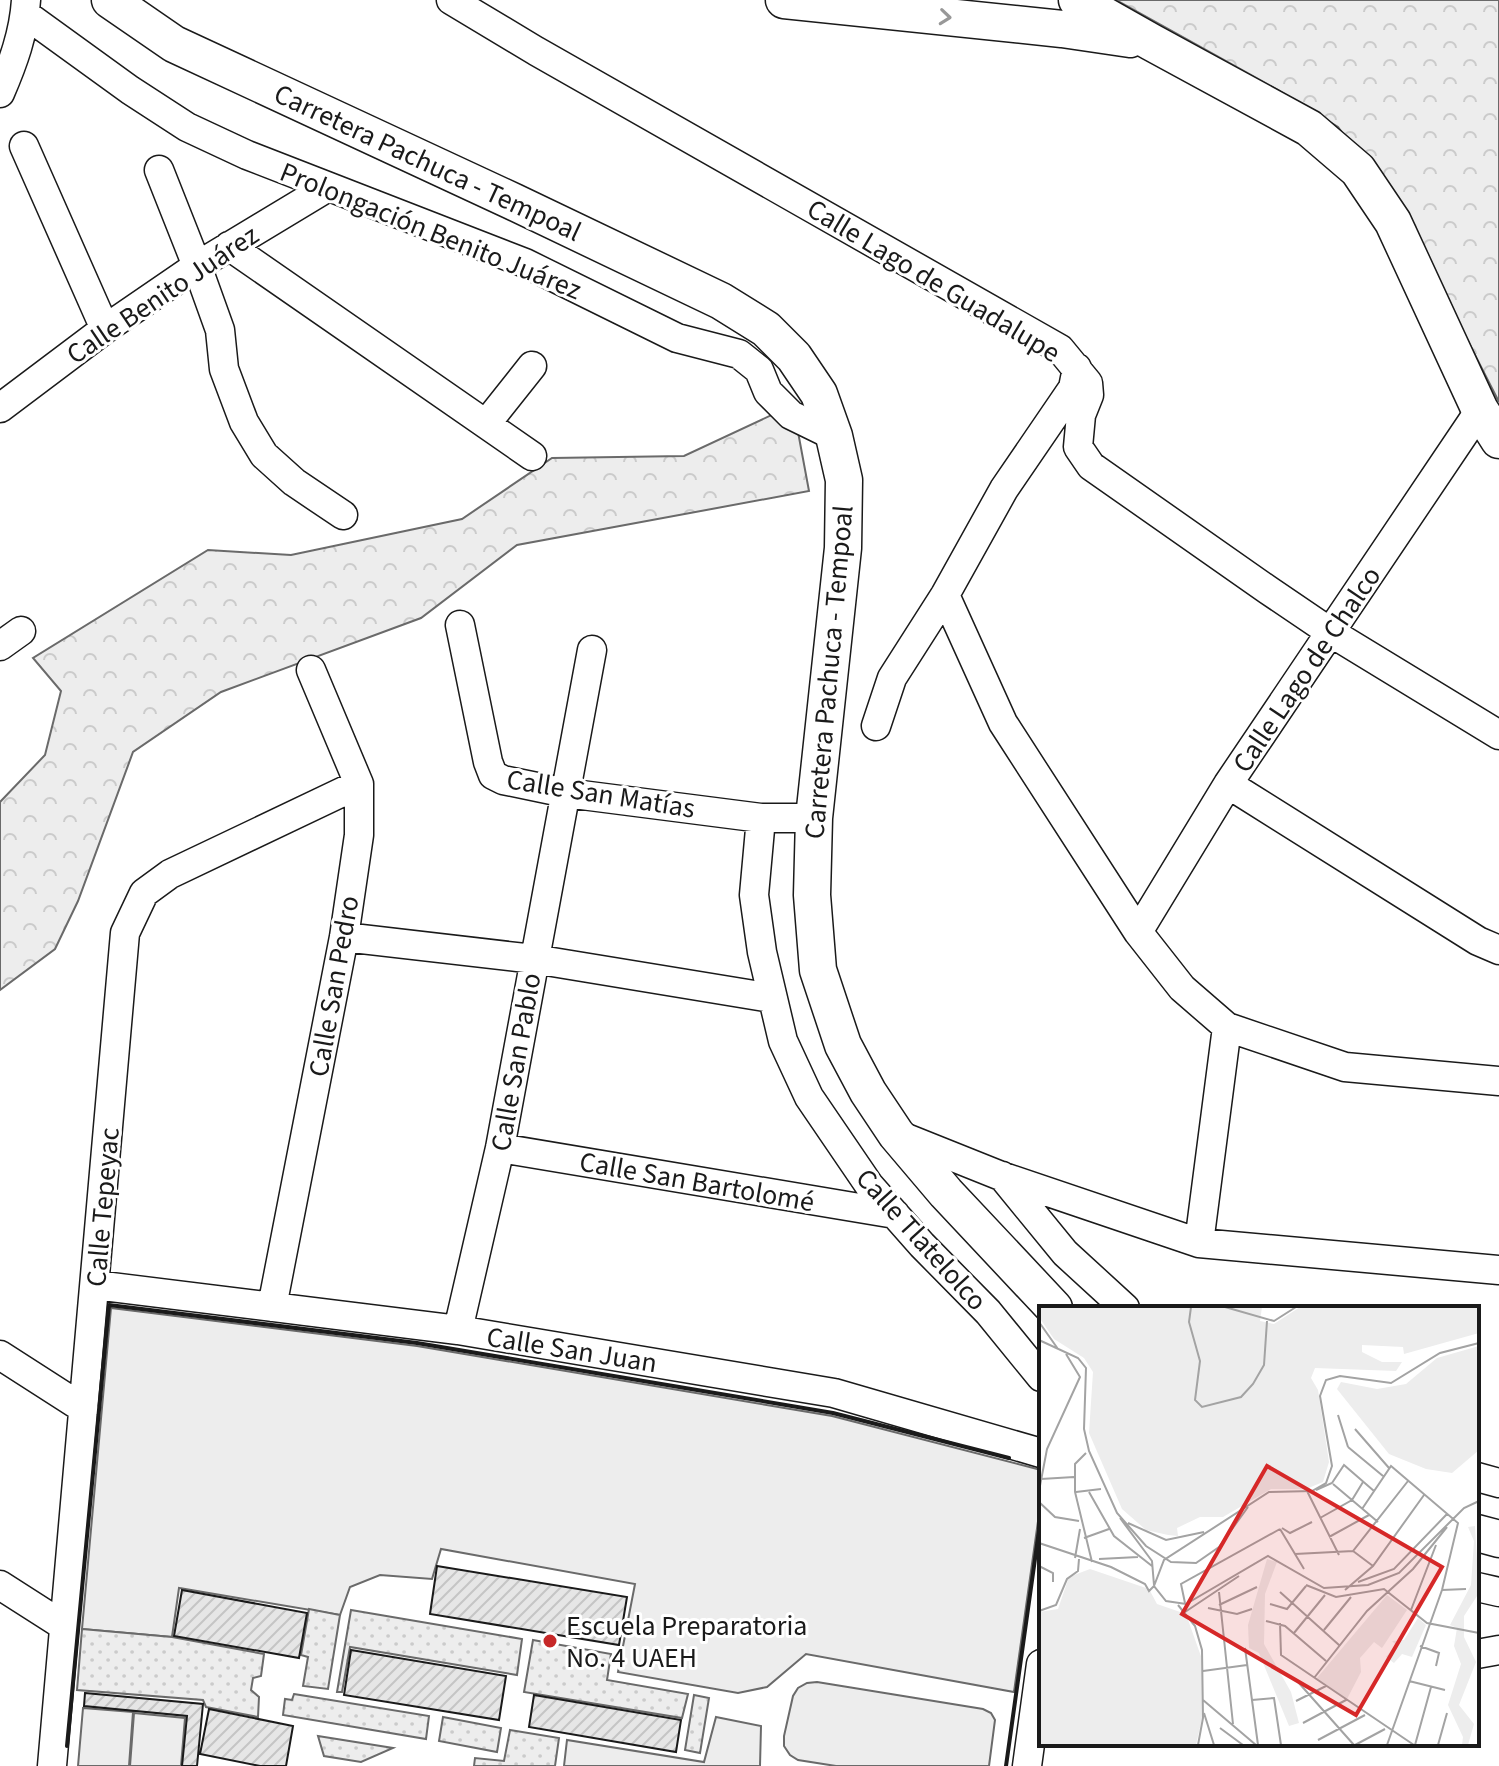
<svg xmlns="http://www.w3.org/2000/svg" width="1499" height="1766" viewBox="0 0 1499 1766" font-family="'Source Sans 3',sans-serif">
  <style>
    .built { fill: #ededed; stroke: #6a6a6a; stroke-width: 2 }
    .forest { fill: url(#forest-crowns); stroke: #6a6a6a; stroke-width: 2 }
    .garden { fill: url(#garden-dots); stroke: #6a6a6a; stroke-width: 2 }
    .building { fill: url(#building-hatch); stroke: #1a1a1a; stroke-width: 2 }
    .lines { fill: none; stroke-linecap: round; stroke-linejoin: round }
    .minor-casing { stroke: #1a1a1a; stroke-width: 31 }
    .major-casing { stroke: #1a1a1a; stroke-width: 39 }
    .minor { stroke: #fff; stroke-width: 28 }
    .major { stroke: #fff; stroke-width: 36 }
    .wall { stroke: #1a1a1a; stroke-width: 4 }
    .oneway { stroke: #989898 }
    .poi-dot { fill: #c62828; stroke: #fff; stroke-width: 3 }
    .labels { text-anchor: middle; stroke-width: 6; stroke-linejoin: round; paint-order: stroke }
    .street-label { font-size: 28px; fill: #1a1a1a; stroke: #fff }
    .poi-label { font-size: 28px; fill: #1a1a1a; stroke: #fff; text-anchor: start }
    .inset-road { fill: none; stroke: #a3a3a3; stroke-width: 2 }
    .view { fill: #d62828; fill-opacity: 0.15; stroke: #d62828; stroke-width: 4 }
    .inset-edge { fill: none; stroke: #1a1a1a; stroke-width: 4 }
  </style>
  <defs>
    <pattern id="forest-crowns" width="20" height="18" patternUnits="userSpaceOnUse" patternTransform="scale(2)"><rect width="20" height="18" fill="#ededed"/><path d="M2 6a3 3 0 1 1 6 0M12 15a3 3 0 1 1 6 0" fill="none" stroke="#cbcbcb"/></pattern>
    <pattern id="garden-dots" width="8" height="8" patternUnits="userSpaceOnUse" patternTransform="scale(2)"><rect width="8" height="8" fill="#ededed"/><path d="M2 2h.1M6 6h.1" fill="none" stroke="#cbcbcb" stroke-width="1.8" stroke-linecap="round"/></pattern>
    <pattern id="building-hatch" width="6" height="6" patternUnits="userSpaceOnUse" patternTransform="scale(2)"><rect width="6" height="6" fill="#e6e6e6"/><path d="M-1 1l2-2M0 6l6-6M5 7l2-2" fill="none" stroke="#c5c5c5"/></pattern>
  </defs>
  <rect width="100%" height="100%" fill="#fff"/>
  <!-- built -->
  <path class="built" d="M111 1308 417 1346 832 1416 1041 1470V1500L1014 1692 806 1654 767 1687 738 1693 618 1672 635 1584 441 1549 432 1579 380 1575 350 1587 340 1615 179 1588 172 1637 82 1629Z
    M817 1682 983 1709 991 1713 995 1720 989 1766H836L798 1760 790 1755 784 1746V1736L793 1696 798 1688 807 1683Z
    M83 1708 133 1712 129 1766H78Z
    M134 1713 185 1718 181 1766H130Z
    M716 1717 761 1726 760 1766H564L567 1740 704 1762Z"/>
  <!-- forest -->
  <path class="forest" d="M1116 0H1499V402L1403 214 1338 127 1278 90Z
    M793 405 809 491 517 545 421 618 221 692 133 752 78 901 55 949 0 990V802L45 755 61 691 33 658 208 550 291 555 462 519 552 458 684 456Z"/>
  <!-- garden -->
  <path class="garden" d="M309 1609 340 1615 328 1689 303 1686 308 1657 301 1655Z
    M351 1610 522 1639 517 1675 350 1647 342 1692H337Z
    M82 1629 172 1637 264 1654 261 1676 253 1678 251 1690 259 1697 258 1717 206 1707 203 1700 77 1690Z
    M533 1640 611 1654 607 1680 688 1694 682 1718 524 1692Z
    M294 1694 429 1716 426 1739 283 1715 285 1699 292 1700Z
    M694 1695 709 1698 700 1753 685 1750Z
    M443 1717 501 1728 497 1752 439 1741Z
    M510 1730 559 1738 555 1766H474L475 1758 504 1761Z
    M318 1736 393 1748 361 1762 324 1756Z"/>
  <!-- building -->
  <path class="building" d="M437 1566 627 1597 619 1645 430 1614Z
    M182 1590 307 1613 299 1658 174 1636Z
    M351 1650 506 1676 499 1720 344 1695Z
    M85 1693 203 1704 197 1766H182L187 1716 84 1706Z
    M534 1695 681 1720 676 1752 529 1727Z
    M209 1709 293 1726 286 1766H260L200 1754Z"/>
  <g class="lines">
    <defs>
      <path id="minor" d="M451 0 536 51 1060 349 1088 383 1089 395 1081 415 1078 447 1091 466 1268 590 1330 632 1499 735
        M25 14 130 90 187 127 247 155 525 263 677 338 739 354 759 370 768 392 791 415 834 436
        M0 93C13 63 24 33 26 0
        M24 146 105 329
        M159 170 197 266 220 330 224 369 244 422 264 455 294 482 343 515
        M229 246 532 456
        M0 408 105 329 197 266 328 187
        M486 424 532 366
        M945 595 1003 723 1138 932 1182 988 1227 1027 1345 1067 1499 1081
        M460 625 488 762 493 775 503 780 566 793 761 818H814
        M0 646 21 631
        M876 726 892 678 945 595 1004 489 1073 388 1077 368
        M1228 784 1478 941 1499 950
        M761 818 754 895 762 952 783 1041 809 1097 869 1185 922 1245 988 1312 1041 1377
        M1138 932 1228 784 1480 410
        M344 937 534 959 772 998
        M896 1134 1001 1176 1199 1243 1499 1270
        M500 1148 895 1214
        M1002 1176 1065 1253 1125 1308
        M1199 1243 1227 1027
        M95 1285 458 1330 834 1393 1041 1453
        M272 1307 344 937 359 835V784L311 670
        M458 1330 500 1148 592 650
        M0 1355 84 1409
        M1477 1477 1499 1483
        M0 1585 64 1626
        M1477 1587 1499 1592
        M1477 1654 1499 1650
        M52 1766 125 933 144 893 170 874 359 784
        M1027 1766 1041 1664"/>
      <path id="major" d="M110 0 174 44 514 202 721 301 766 329 794 357 819 394 834 436 844 480 843 548 814 818 812 895 818 970 843 1045 868 1092 896 1134 946 1193 1054 1308
        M784 0 1062 29 1130 39
        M1077 0 1151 42 1309 128 1358 170 1393 222 1480 410 1499 440
        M1477 1533 1499 1539"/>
    </defs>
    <!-- minor casing -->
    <use href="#minor" class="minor-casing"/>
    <!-- major casing -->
    <use href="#major" class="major-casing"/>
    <!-- minor -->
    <use href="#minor" class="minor"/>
    <!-- major -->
    <use href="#major" class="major"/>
    <!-- wall -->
    <path class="wall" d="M67 1746 109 1305 417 1343 697 1390 833 1413 1009 1458
      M1006 1766 1041 1516"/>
  </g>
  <!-- one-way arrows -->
  <defs><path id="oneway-chevron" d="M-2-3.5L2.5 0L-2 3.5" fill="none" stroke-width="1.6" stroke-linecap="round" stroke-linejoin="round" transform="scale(2)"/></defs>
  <use class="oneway" href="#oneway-chevron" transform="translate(945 17) rotate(6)"/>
  <!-- markers -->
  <circle class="poi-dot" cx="550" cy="1641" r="8"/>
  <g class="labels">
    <!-- street labels -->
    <g class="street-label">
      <text transform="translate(428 162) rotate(25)" y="10">Carretera Pachuca - Tempoal</text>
      <text transform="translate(431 230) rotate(22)" y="10">Prolongación Benito Juárez</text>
      <text transform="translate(934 280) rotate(31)" y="10">Calle Lago de Guadalupe</text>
      <text transform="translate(162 294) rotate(-34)" y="10">Calle Benito Juárez</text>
      <text transform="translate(1306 669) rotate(-56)" y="10">Calle Lago de Chalco</text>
      <text transform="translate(828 672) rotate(-85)" y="10">Carretera Pachuca - Tempoal</text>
      <text transform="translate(601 793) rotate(9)" y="10">Calle San Matías</text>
      <text transform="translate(333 986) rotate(-80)" y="10">Calle San Pedro</text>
      <text transform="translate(515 1062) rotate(-80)" y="10">Calle San Pablo</text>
      <text transform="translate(697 1181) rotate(10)" y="10">Calle San Bartolomé</text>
      <text transform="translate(102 1207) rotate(-85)" y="10">Calle Tepeyac</text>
      <text transform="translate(922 1239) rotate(48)" y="10">Calle Tlatelolco</text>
      <text transform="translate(572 1349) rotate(9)" y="10">Calle San Juan</text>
    </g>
    <!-- poi labels -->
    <g class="poi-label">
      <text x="566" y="1635">Escuela Preparatoria<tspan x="566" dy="32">No. 4 UAEH</tspan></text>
    </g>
  </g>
  <!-- overview -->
  <g transform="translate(1039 1306)">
    <rect width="440" height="440" fill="#fff"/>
    <path d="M440 40V144L413 167 387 163 350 148 298 83 302 76 338 83 367 78 398 52ZM348 289 368 304 343 342 335 336 321 352 322 366 308 393 278 372ZM379 312 387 319 373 351 363 348 355 357 347 351 357 339 353 335 365 334Z" fill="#ededed"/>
    <path d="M0 1H223L221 15 235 18 261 1H440V27L365 48 364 41 323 39V46L343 56H363L357 65 276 62 272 72 279 84 290 156 284 176 267 183H232L184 211H161L138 222 139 230 129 229 107 224 83 203 50 127 54 66 45 52 15 33 0 11ZM436 220 440 287 425 310V331L437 356 420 399 435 418 429 439H423L424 431 409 399 422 358 415 340 418 322 411 319 432 279 435 235 429 221ZM228 253 238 256 226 288 225 338 252 386 260 417 250 420 220 347 210 342 209 319ZM51 263 110 283 118 298 147 308 164 356V408L157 439H0V306L19 303 30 271Z" fill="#ededed"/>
    <path class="inset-road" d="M152 1 150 16 161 55 156 94 163 101 202 91 214 78 225 59 228 15M186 1 235 15 257 1M0 16 19 43M0 34 39 52 47 62 45 123 50 145 78 207 107 240 132 256 157 257 180 241 209 201M440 37 401 47 352 77 301 70 287 74 281 90 293 160 287 177 273 185 230 186 125 254 115 280 127 295 147 298 229 250 285 282 329 279 360 267 425 202 440 195M299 109 309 141M316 123 350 162M309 141 344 170M47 147 36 158V186L53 256M2 173 35 171M294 178 339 216M277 184 293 177 305 159 335 185M0 185 8 143 41 71 27 48M268 185 300 249M37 186 62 183M50 186 75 230 113 260M0 196 16 211 40 215M323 203 352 160 419 217 403 284 348 439M81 212 113 255 115 279M281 212 313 194 324 176M89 217 127 234 165 226M243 222 251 227 273 216M241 223 265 263M290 231 330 209M45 232 70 223M0 237 72 261 106 278 110 285 115 280M314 245 334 260M256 248 314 245 369 175M36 252 41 223M60 253 99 251M0 260 14 267V276M319 276 355 263 408 208M267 279 297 291 345 283 388 317 440 327M306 284 334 260 385 189M403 284 427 283M180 286 194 418M241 286 300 339M146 297 142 278 241 223M231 298 248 303 267 280M139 299 156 320 163 344 164 412 159 439M180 299 218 281M169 302 198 308 213 303M372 304 397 239M0 305 17 299 28 273 39 265 40 253M146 306 200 270M227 315 246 320 287 355M241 317 242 349 375 439M285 324 312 291M255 327 286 289M381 340 400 347 397 360M206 342 219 439M164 365 208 359M275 372 328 305 374 263 408 221M370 375 406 384M259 376 315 439M164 394 217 439M213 394 235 392 242 439M257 395 287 380M165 407 175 439M264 417 307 394M181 422 204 439M279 434 326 409M316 439 346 423M376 439 392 381M399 439 408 407"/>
    <path class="view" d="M228 160 403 261 317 409 143 308Z"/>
    <rect width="440" height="440" class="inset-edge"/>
  </g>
</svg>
